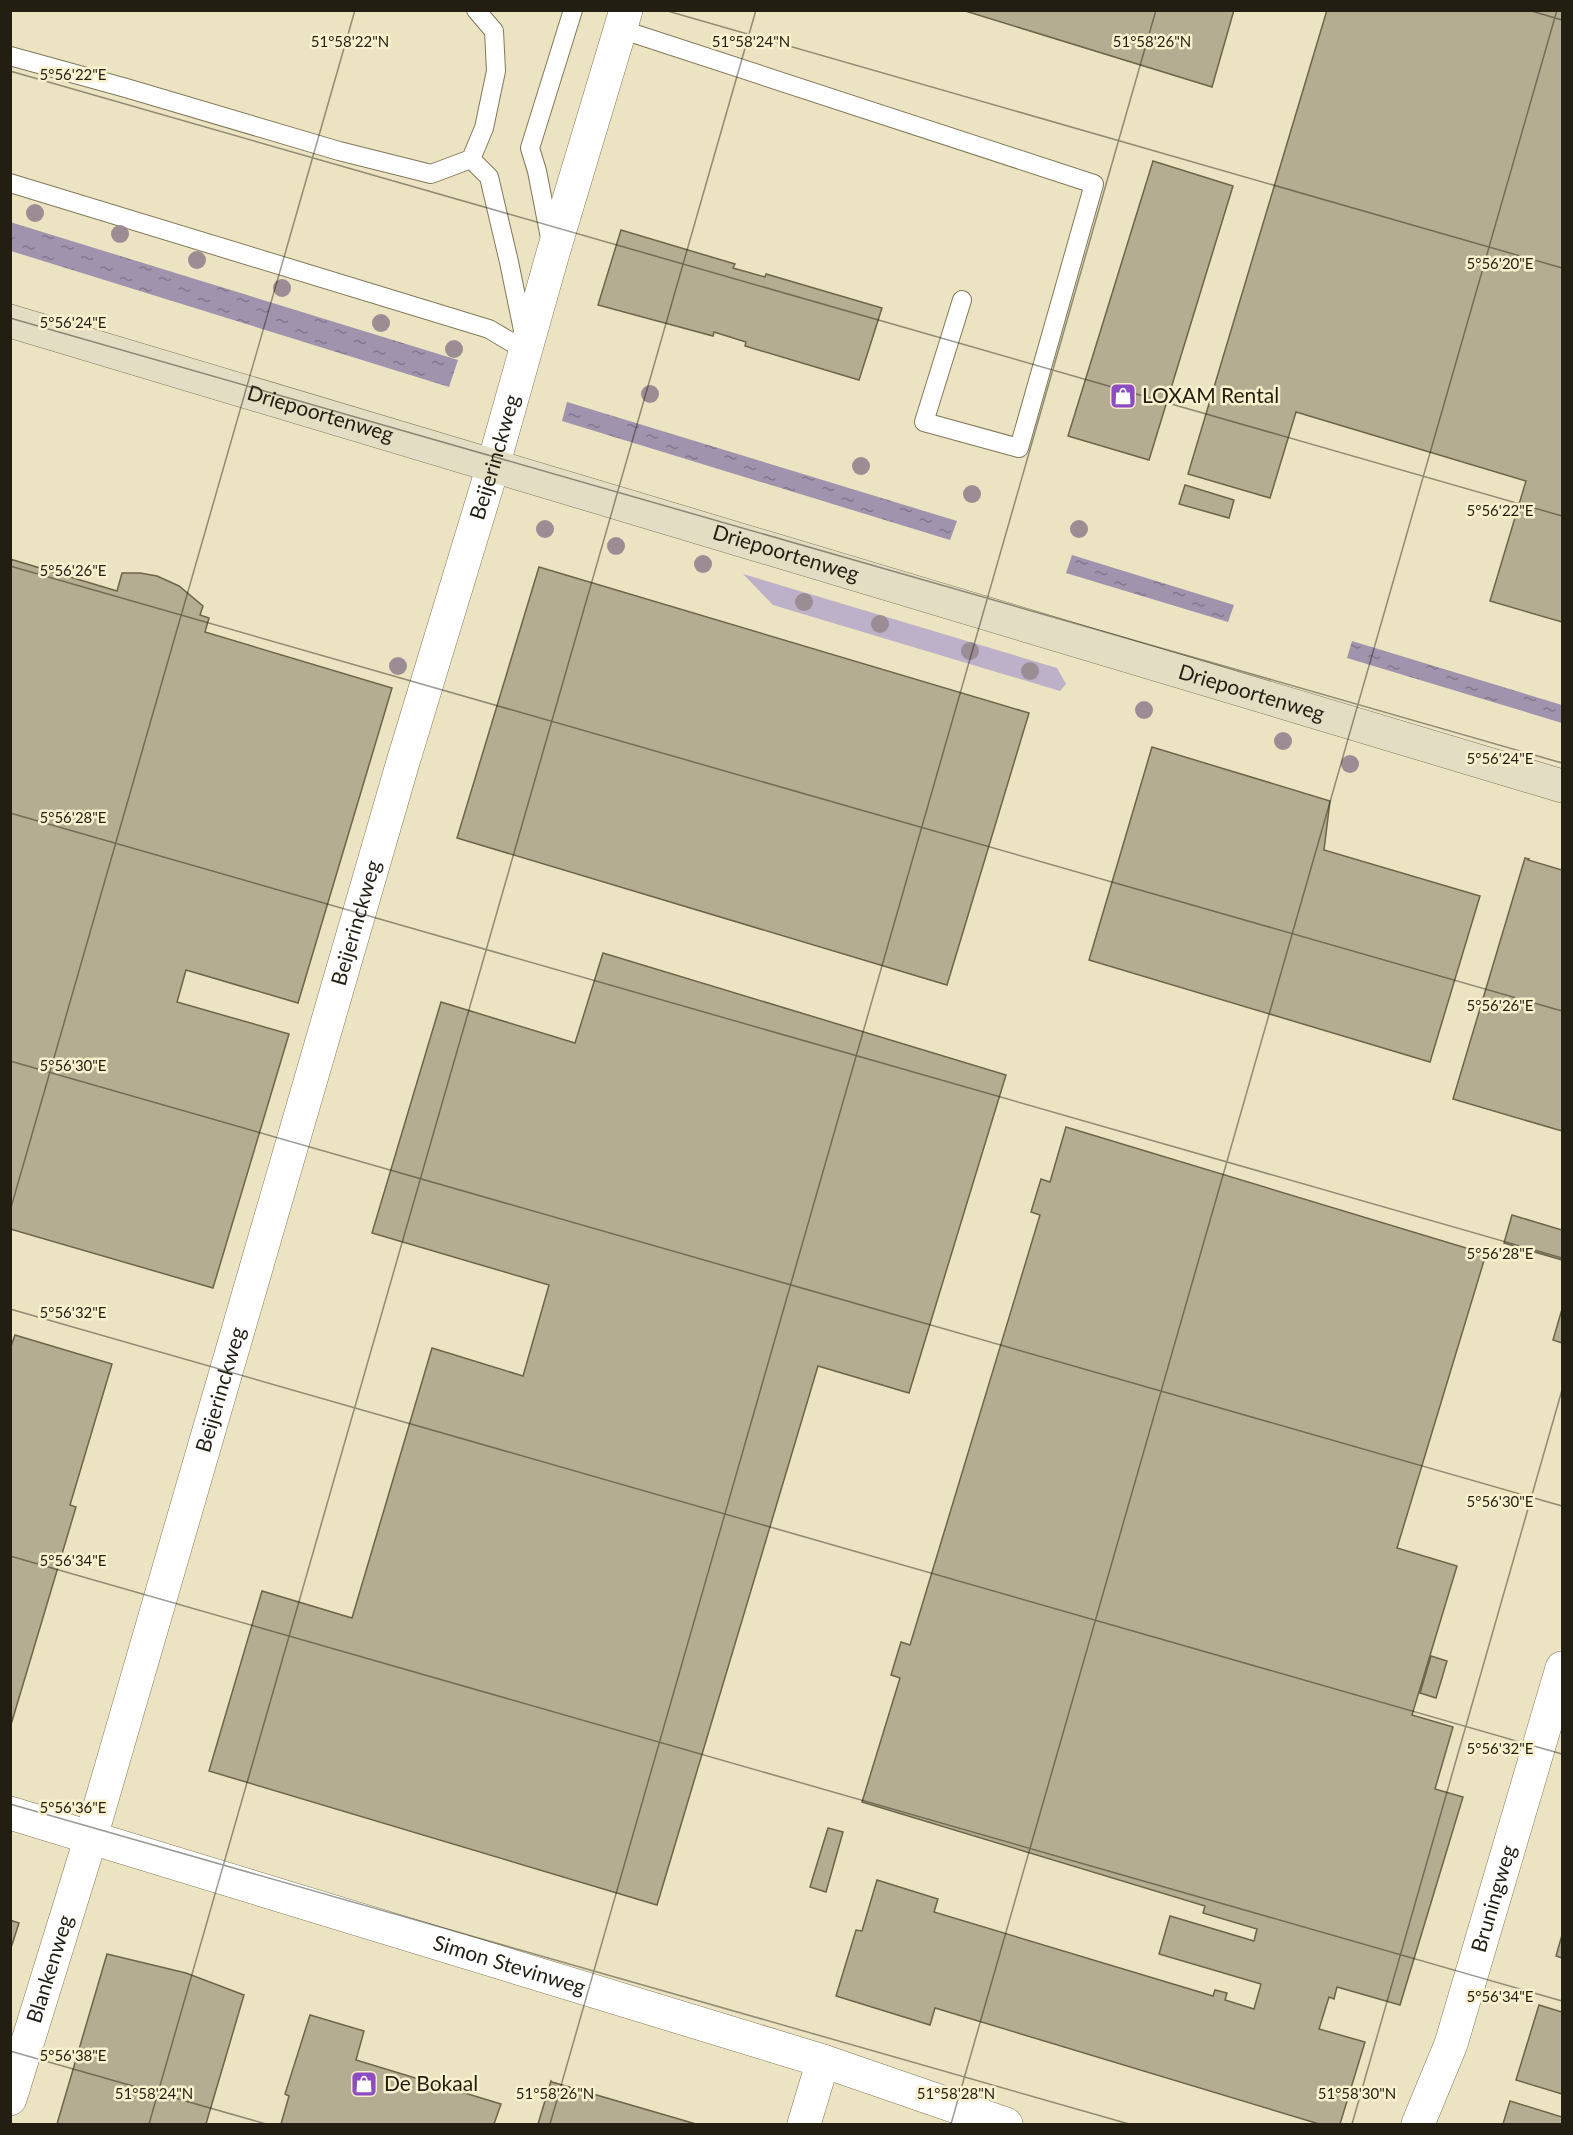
<svg xmlns="http://www.w3.org/2000/svg" width="1573" height="2135" viewBox="0 0 1573 2135" font-family="Lato,sans-serif">
  <style>
    .green { fill: #bdb1ca }
    .water { fill: url(#water-ripples) }
    .building { fill: #b5ad91; stroke: #6d6548; stroke-width: 1.5 }
    .lines { fill: none; stroke-linecap: round; stroke-linejoin: round }
    .lane-casing { stroke: #807859; stroke-width: 20 }
    .street-casing { stroke: #807859; stroke-width: 34 }
    .secondary-casing { stroke: #807859; stroke-width: 34 }
    .lane { stroke: #fff; stroke-width: 18 }
    .street { stroke: #fff; stroke-width: 33 }
    .secondary { stroke: #e3ddc4; stroke-width: 33 }
    .tree { fill: #9c8d94 }
    .ticks { fill: none; stroke: #221f12; stroke-width: 1.5; stroke-opacity: 0.45 }
    .labels { text-anchor: middle; stroke-width: 5; stroke-linejoin: round; paint-order: stroke }
    .poi-label { font-size: 21px; fill: #221f12; stroke: #f9f0ce; text-anchor: start }
    .street-label { font-size: 21px; fill: #221f12; stroke: #f9f0ce }
    .ticks-label { font-size: 15px; text-anchor: middle; fill: #221f12; stroke: #f9f0ce; stroke-width: 5; stroke-linejoin: round; paint-order: stroke }
  </style>
  <defs>
    <pattern id="water-ripples" width="26" height="14" patternUnits="userSpaceOnUse" patternTransform="scale(1.5)"><rect width="26" height="14" fill="#a093ae"/><path d="M2 4q2-2 4 0t4 0M15 11q2-2 4 0t4 0" fill="none" stroke="#82778c"/></pattern>
  </defs>
  <rect width="100%" height="100%" fill="#ebe3c1"/>
  <!-- green -->
  <path class="green" d="M743 574 1057 668 1066 684 1060 691 773 605Z"/>
  <!-- water -->
  <path class="water" d="M10 222 458 360 449 387 11 251Z
    M567 402 957 521 950 540 562 421Z
    M1072 555 1234 605 1228 622 1066 573Z
    M1352 641 1562 705V723L1347 658Z"/>
  <!-- building -->
  <path class="building" d="M962 10H1234L1212 87Z
    M1327 10H1562V622L1490 601 1526 481 1296 412 1270 498 1188 474Z
    M1153 161 1233 186 1149 460 1068 436Z
    M621 230 735 264 733 268 765 277 766 274 882 308 859 380 745 346 746 342 714 332 713 336 598 305Z
    M1185 485 1234 500 1229 518 1179 504Z
    M10 559 117 591 122 573H140L157 576 179 586 203 606 200 615 209 618 205 632 392 688 298 1003 186 970 177 1002 289 1034 213 1288 10 1229Z
    M539 567 1029 713 947 985 457 838Z
    M1152 747 1330 801 1324 850 1480 896 1430 1062 1089 960Z
    M1525 858 1529 859 1528 860 1562 870V1131L1453 1099Z
    M603 953 1006 1075 909 1393 818 1366 657 1905 209 1771 262 1591 352 1618 432 1348 523 1376 549 1285 372 1233 441 1002 575 1043Z
    M1066 1127 1486 1254 1397 1548 1457 1566 1412 1715 1453 1727 1435 1789 1463 1797 1400 2005 1337 1987 1334 1999 1329 1997 1319 2029 1365 2042 1340 2124H1319L935 2008 930 2025 836 1996 856 1930 862 1931 877 1880 938 1899 934 1912 1213 1996 1215 1990 1227 1993 1225 2000 1254 2009 1261 1984 1159 1954 1170 1916 1254 1941 1257 1929 1203 1913 1205 1906 862 1802 900 1678 891 1675 901 1642 910 1645 1040 1215 1031 1212 1041 1179 1050 1182Z
    M1512 1215 1562 1230V1260L1504 1243Z
    M1562 1309V1343L1553 1340Z
    M15 1335 112 1364 70 1505 76 1507 10 1728V1349Z
    M1431 1656 1447 1661 1436 1698 1420 1693Z
    M828 1828 843 1832 826 1892 810 1887Z
    M10 1920 19 1923 10 1951Z
    M1562 1935V1958L1556 1956Z
    M107 1954 186 1973 244 1995 206 2124H57Z
    M1539 2005 1562 2012V2094L1516 2080Z
    M310 2015 364 2031 356 2060 501 2104 494 2124H281L289 2096 285 2094Z
    M551 2081 552 2082 696 2124H538Z
    M1510 2101 1562 2117V2124H1503Z"/>
  <g class="lines">
    <defs>
      <path id="lane" d="M476 10 494 31 496 71 484 128 471 159 489 177 509 262 524 335
        M620 29 1094 184 1019 448 924 422 962 300
        M10 56 126 88 339 151 431 174 471 159
        M10 183 489 329 526 351
        M551 243 537 171 530 148 573 10"/>
      <g id="street">
        <path id="s1" d="M10 1813 823 2061 1006 2124"/>
        <path id="s2" d="M10 2099 91 1837 403 762 493 466 553 253 626 10"/>
        <path d="M804 2124 823 2061"/>
        <path id="s3" d="M1418 2124 1451 2044 1562 1668"/>
      </g>
      <g id="secondary">
        <path id="s4" d="M10 321 1562 786"/>
      </g>
    </defs>
    <!-- lane casing -->
    <use href="#lane" class="lane-casing"/>
    <!-- street casing -->
    <use href="#street" class="street-casing"/>
    <!-- secondary casing -->
    <use href="#secondary" class="secondary-casing"/>
    <!-- lane -->
    <use href="#lane" class="lane"/>
    <!-- street -->
    <use href="#street" class="street"/>
    <!-- secondary -->
    <use href="#secondary" class="secondary"/>
  </g>
  <!-- trees -->
  <g class="tree">
    <circle cx="35" cy="213" r="9"/>
    <circle cx="120" cy="234" r="9"/>
    <circle cx="197" cy="260" r="9"/>
    <circle cx="282" cy="288" r="9"/>
    <circle cx="381" cy="323" r="9"/>
    <circle cx="454" cy="349" r="9"/>
    <circle cx="650" cy="394" r="9"/>
    <circle cx="861" cy="466" r="9"/>
    <circle cx="972" cy="494" r="9"/>
    <circle cx="545" cy="529" r="9"/>
    <circle cx="1079" cy="529" r="9"/>
    <circle cx="616" cy="546" r="9"/>
    <circle cx="703" cy="564" r="9"/>
    <circle cx="804" cy="602" r="9"/>
    <circle cx="880" cy="624" r="9"/>
    <circle cx="970" cy="651" r="9"/>
    <circle cx="398" cy="666" r="9"/>
    <circle cx="1030" cy="671" r="9"/>
    <circle cx="1144" cy="710" r="9"/>
    <circle cx="1283" cy="741" r="9"/>
    <circle cx="1350" cy="764" r="9"/>
  </g>
  <!-- ticks -->
  <path class="ticks" d="M664 10 1562 268M1528 10 1562 20M10 71 1562 516M10 318 1562 763M10 566 1562 1011M10 813 1562 1258M10 1061 1562 1506M10 1211 355 10M10 1309 1562 1754M10 1556 1562 2001M10 1804 1129 2124M10 2051 266 2124M149 2124 756 10M550 2124 1156 10M951 2124 1557 10M1352 2124 1562 1390"/>
  <!-- icons -->
  <defs>
    <symbol id="shop-square" viewBox="-11 -11 22 22"><rect x="-9" y="-9" width="18" height="18" rx="4" fill="#8d4cc2" stroke="#f9f0ce"/><path d="M-5-2.5h2.3a2.7 3.5 0 0 1 5.4 0H5L5.5 6h-11ZM-1.5-2.5h3a1.5 2.3 0 0 0-3 0Z" fill="#fff"/></symbol>
  </defs>
  <g fill-rule="evenodd">
    <use href="#shop-square" x="1108" y="381" width="30" height="30"/>
    <use href="#shop-square" x="349" y="2069" width="30" height="30"/>
  </g>
  <g class="labels">
    <!-- poi labels -->
    <g class="poi-label">
      <text x="1142" y="403">LOXAM Rental</text>
      <text x="384" y="2091">De Bokaal</text>
    </g>
    <!-- street labels -->
    <g class="street-label">
      <text dy="7" stroke="none"><textPath href="#s4" startOffset="324">Driepoortenweg</textPath></text>
      <text dy="7" stroke="none"><textPath href="#s2" startOffset="1712">Beijerinckweg</textPath></text>
      <text dy="7" stroke="none"><textPath href="#s4" startOffset="810">Driepoortenweg</textPath></text>
      <text dy="7" stroke="none"><textPath href="#s4" startOffset="1296">Driepoortenweg</textPath></text>
      <text dy="7" stroke="none"><textPath href="#s2" startOffset="1226">Beijerinckweg</textPath></text>
      <text dy="7" stroke="none"><textPath href="#s2" startOffset="740">Beijerinckweg</textPath></text>
      <text dy="7" stroke="none"><textPath href="#s3" startOffset="238">Bruningweg</textPath></text>
      <text dy="7" stroke="none"><textPath href="#s1" startOffset="522">Simon Stevinweg</textPath></text>
      <text dy="7" stroke="none"><textPath href="#s2" startOffset="136">Blankenweg</textPath></text>
    </g>
  </g>
  <g class="ticks-label">
    <text x="350" y="47">51°58'22"N</text>
    <text x="751" y="47">51°58'24"N</text>
    <text x="1152" y="47">51°58'26"N</text>
    <text x="73" y="80">5°56'22"E</text>
    <text x="1500" y="269">5°56'20"E</text>
    <text x="73" y="328">5°56'24"E</text>
    <text x="1500" y="516">5°56'22"E</text>
    <text x="73" y="576">5°56'26"E</text>
    <text x="1500" y="764">5°56'24"E</text>
    <text x="73" y="823">5°56'28"E</text>
    <text x="1500" y="1011">5°56'26"E</text>
    <text x="73" y="1071">5°56'30"E</text>
    <text x="1500" y="1259">5°56'28"E</text>
    <text x="73" y="1318">5°56'32"E</text>
    <text x="1500" y="1507">5°56'30"E</text>
    <text x="73" y="1566">5°56'34"E</text>
    <text x="1500" y="1754">5°56'32"E</text>
    <text x="73" y="1813">5°56'36"E</text>
    <text x="1500" y="2002">5°56'34"E</text>
    <text x="73" y="2061">5°56'38"E</text>
    <text x="154" y="2099">51°58'24"N</text>
    <text x="555" y="2099">51°58'26"N</text>
    <text x="956" y="2099">51°58'28"N</text>
    <text x="1357" y="2099">51°58'30"N</text>
  </g>
  <!-- border -->
  <rect width="1573" height="2135" fill="none" stroke="#221f12" stroke-width="24"/>
</svg>
